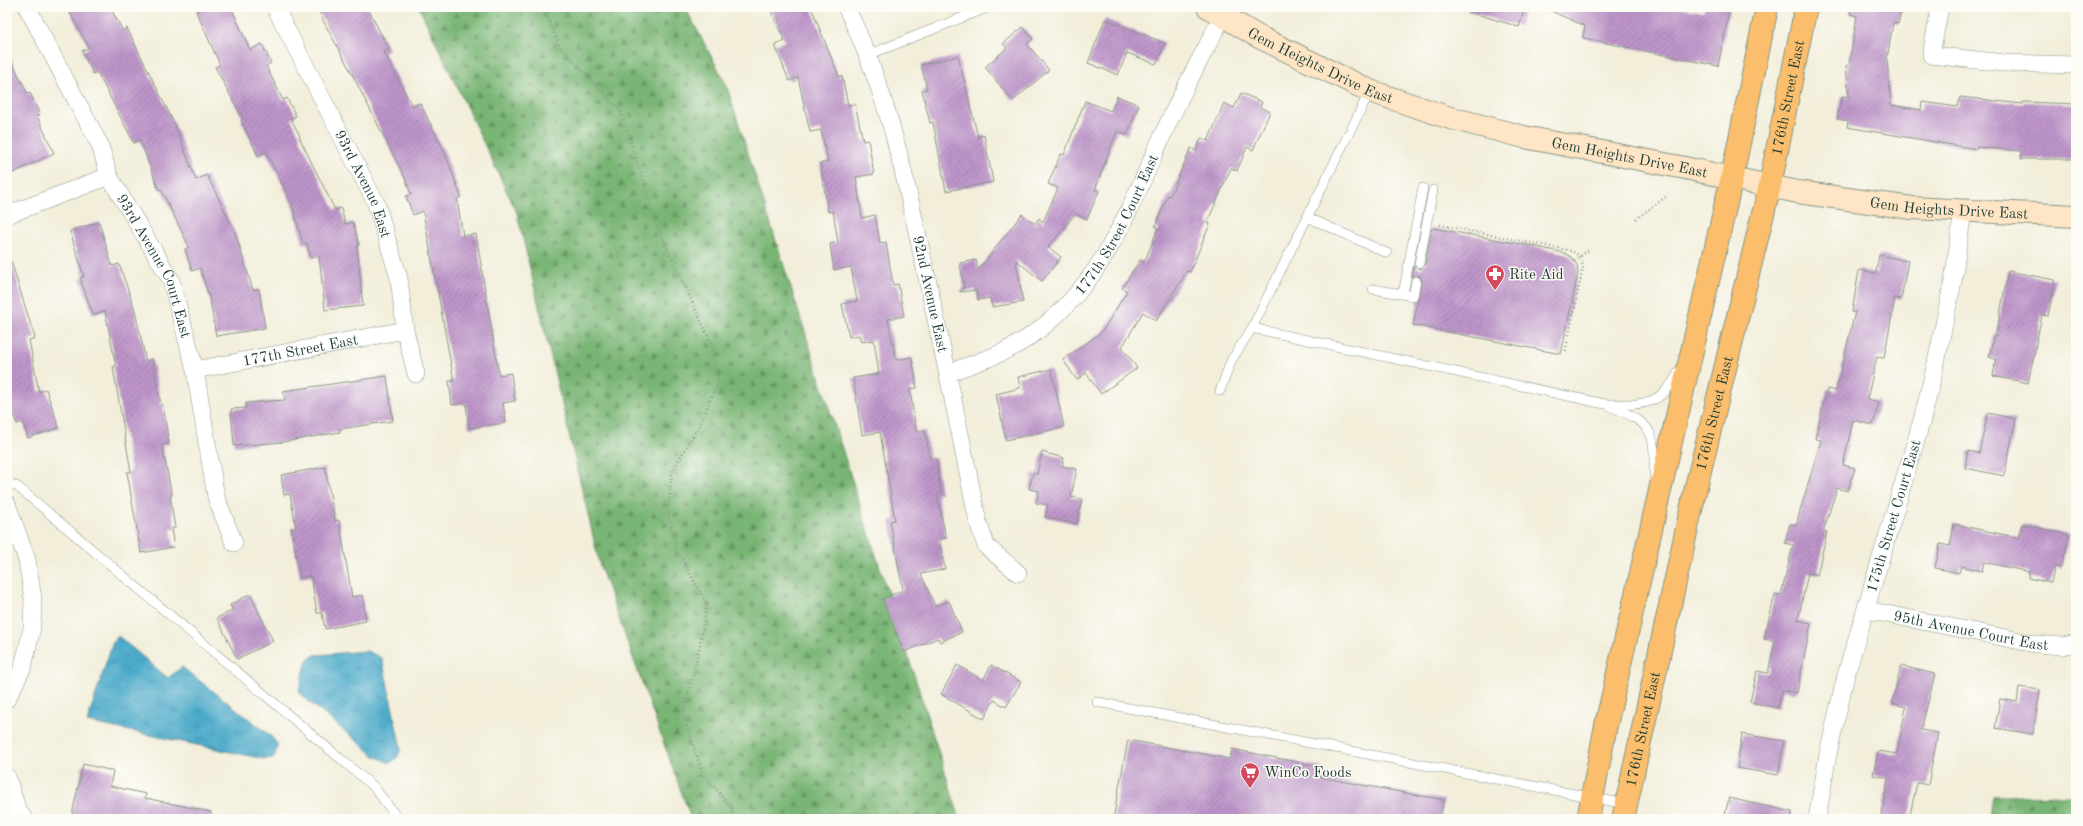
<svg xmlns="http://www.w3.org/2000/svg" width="2083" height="826" viewBox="0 0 2083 826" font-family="'Old Standard TT',serif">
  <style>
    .forest { fill: url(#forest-firs); stroke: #4c7954 }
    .water { fill: url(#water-ripples); stroke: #36747f }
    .building { fill: url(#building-hatch) }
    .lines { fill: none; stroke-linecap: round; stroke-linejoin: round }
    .lane-casing { stroke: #889687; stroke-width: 10 }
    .street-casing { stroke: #889687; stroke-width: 18 }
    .secondary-casing { stroke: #889687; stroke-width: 24 }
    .primary-casing { stroke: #889687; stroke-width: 24 }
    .path { stroke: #889687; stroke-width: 2.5; stroke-dasharray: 1 3; stroke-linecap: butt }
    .lane { stroke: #fff; stroke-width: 9 }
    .street { stroke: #fff; stroke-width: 17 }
    .secondary { stroke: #fde5c5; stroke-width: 22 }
    .primary { stroke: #fabe6d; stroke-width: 22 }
    .labels { text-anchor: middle; stroke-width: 3; stroke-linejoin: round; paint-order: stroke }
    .street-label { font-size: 15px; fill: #1f3d34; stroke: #fdfcf7 }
    .poi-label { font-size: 15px; fill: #1f3d34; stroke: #fdfcf7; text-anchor: start }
  </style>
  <defs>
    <pattern id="forest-firs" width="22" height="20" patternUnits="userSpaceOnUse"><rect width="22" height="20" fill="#79b574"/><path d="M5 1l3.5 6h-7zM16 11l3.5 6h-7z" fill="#639460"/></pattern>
    <pattern id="water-ripples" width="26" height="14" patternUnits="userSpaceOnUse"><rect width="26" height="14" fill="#4caaca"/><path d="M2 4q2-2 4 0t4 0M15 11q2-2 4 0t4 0" fill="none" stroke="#3f8ca5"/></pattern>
    <pattern id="building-hatch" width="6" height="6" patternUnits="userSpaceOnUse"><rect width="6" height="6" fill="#be95ca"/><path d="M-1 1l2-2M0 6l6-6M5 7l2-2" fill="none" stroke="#9a7ba5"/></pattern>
  </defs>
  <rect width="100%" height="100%" fill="#fdfcf7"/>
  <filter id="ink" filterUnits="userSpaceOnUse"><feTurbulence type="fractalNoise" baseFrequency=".025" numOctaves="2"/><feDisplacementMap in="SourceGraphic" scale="8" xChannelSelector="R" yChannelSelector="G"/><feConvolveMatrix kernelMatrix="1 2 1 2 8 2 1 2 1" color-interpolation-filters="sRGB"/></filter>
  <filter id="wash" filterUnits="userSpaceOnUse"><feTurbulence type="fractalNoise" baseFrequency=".012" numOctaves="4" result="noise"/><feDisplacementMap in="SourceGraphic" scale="16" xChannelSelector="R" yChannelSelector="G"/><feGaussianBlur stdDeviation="0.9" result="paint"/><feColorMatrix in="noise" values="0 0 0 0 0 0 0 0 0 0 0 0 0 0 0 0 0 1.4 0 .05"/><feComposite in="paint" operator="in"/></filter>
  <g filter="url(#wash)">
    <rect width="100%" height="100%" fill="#f2eeda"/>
    <!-- forest -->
    <path class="forest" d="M419 7H685L726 84 960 819H691L600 566 517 213Z
      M2076 795V819H1990L1993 796Z"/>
    <!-- water -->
    <path class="water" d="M118 636 168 678 182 667 270 735 278 745 274 758 264 759 87 722 112 644Z
      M367 651 382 658 401 749 397 758 390 763 375 756 302 696 299 690 307 660 315 655Z"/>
    <g id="blocks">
      <!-- building -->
      <path class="building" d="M67 7H110L123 31 127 28 175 125 196 180 207 175 235 232 253 290 259 289 265 328 216 336 210 300 200 268 192 271 185 249 189 247 161 189 159 190 140 140 134 143 97 72 93 74 82 51 89 48Z
        M206 7H231L250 50 262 44 271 63 266 66 283 100 287 98 296 116 291 119 300 136 299 137 335 210 341 208 345 224 353 222 359 245 357 246 363 306 325 310 319 256 311 258 307 243 303 244 292 204 266 152 258 156 241 120 243 119 215 67 220 65 196 11Z
        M317 7H367L389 49 384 52 412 106 420 103 446 155 461 197 457 199 463 236 476 234 499 375 511 373 515 401 503 403 506 423 469 428 466 403 452 405 449 381H454L423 211 413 215 406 196 411 194 405 178 350 70 326 26Z
        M769 7H811L839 77 842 76 848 105 855 104 863 141 868 140 874 174 856 177 862 218 875 215 880 243 886 242 893 285 898 284 904 316 888 319 896 360 912 357 917 388 910 389 916 432 925 431 930 459 936 458 941 493 937 494 946 538 939 539 945 569 921 574 935 606 949 601 962 632 940 642 938 638 904 652 882 599 903 590 890 521 895 520 880 432 862 435 853 378 879 374 874 340 861 342 859 335 849 337 842 304 857 301 851 267 834 270 830 244 838 242 833 211 828 212 820 163 828 162 821 130 810 132 798 77 789 81 775 45 785 41Z
        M1467 7H1525L1519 27 1467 11Z
        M1542 7H1677L1703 12 1705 7H1730L1718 66 1583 38 1585 26Z
        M1851 7H1902L1898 24 1893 23 1887 59 1891 105 1921 110 1922 102 1958 107 1960 97 2023 104V102L2076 104V159H2021V151L1977 147 1976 149 1847 127 1848 121 1837 119 1842 96 1849 97 1846 66 1849 65 1857 16 1850 14Z
        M1105 19 1165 43 1156 64 1127 53 1118 75 1088 63Z
        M1023 27 1033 39 1027 44 1049 70 1013 101 985 67 1007 48 1003 44Z
        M7 52 28 94 30 93 40 115 37 116 54 153 7 176Z
        M958 56 978 137 984 135 993 182 946 191 933 122 930 123 922 90 927 89 921 65Z
        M1241 93 1262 102 1260 107 1270 112 1253 150 1247 147 1237 171 1231 168 1207 223 1210 224 1190 272 1187 271 1156 321 1143 312 1122 347 1137 368 1101 394 1086 373 1077 380 1063 360 1102 332 1127 291 1122 288 1140 260 1144 263 1158 228 1155 227 1168 195 1170 196 1191 148 1196 151 1201 138 1208 141 1224 103 1234 108Z
        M1117 96 1139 105 1127 135 1117 131 1095 190 1099 191 1087 219 1075 214 1048 247 1061 257 1042 281 1016 260 1023 302 992 307 990 298 978 300 976 290 960 292 964 287 960 263 976 260 978 270 1022 214 1035 224 1039 218 1043 222 1058 188 1048 184 1061 154 1064 155 1085 101 1111 111Z
        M99 222 112 266 119 264 134 307 146 361 152 359 161 405H163L169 444 162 445 172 496 170 497 175 528 171 529 174 547 141 553 127 472H131L113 367 116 366 105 311 93 315 80 278 84 277 70 231Z
        M1432 228 1533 246 1564 253 1571 257 1577 265 1578 273 1561 354 1413 325 1422 282 1420 276H1412L1414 266 1421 269 1425 264Z
        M1879 255 1908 261 1901 299 1895 298 1884 358 1877 357 1867 399 1879 402 1873 425 1853 420 1843 465 1855 468 1848 491 1837 488 1823 532H1827L1817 575 1808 573 1798 620 1811 623 1797 693 1782 690 1778 708 1750 702 1757 671 1768 673 1775 641 1764 639 1775 594 1781 595 1793 545 1785 543 1790 524 1796 525 1821 440 1815 439 1827 389 1836 391 1855 312H1852L1859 270 1876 273Z
        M11 261 35 338 29 340 39 392 46 389 59 428 28 438 23 422 17 424 9 402 7 386V262Z
        M2008 271 2055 280 2048 316 2042 315 2028 383 1993 376 1996 359 1989 357 1994 335 1996 336Z
        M1051 369 1064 427 1006 440 996 394 1020 388 1018 377Z
        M387 376 393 421 339 429 340 432 283 442 234 446 231 409 246 408V403L285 400 283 391Z
        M1988 413 2016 419 2004 476 1965 468 1968 451 1979 453Z
        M1042 452 1064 458 1062 466 1077 469 1071 497 1082 499 1077 524 1045 517 1048 505 1036 503 1039 491 1029 489 1033 473 1037 474Z
        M325 467 335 521 339 520 352 597 362 595 366 621 325 629 322 613H317L311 576 300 578 291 528H296L290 494 284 495 281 475Z
        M1954 524 2019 538 2022 524 2069 535 2061 568 2055 566 2051 583 2028 578 2029 572 1984 562 1982 571 1961 566 1959 573 1935 568 1940 544 1950 546Z
        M250 594 273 641 237 659 217 618 233 610 230 605Z
        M957 665 983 680 991 665 1021 682 1006 707 994 700 984 719 941 694Z
        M1901 666 1935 674 1921 730 1938 733 1928 785 1917 783 1909 819H1881L1888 778 1873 775 1878 751 1897 754 1906 707 1892 703Z
        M2019 687 2040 690 2033 734 1995 728 2000 699 2017 702Z
        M1742 734 1784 741 1778 775 1737 768Z
        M1128 740 1230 759 1232 749 1321 767 1319 777 1444 800 1440 819H1113Z
        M83 764 113 771 110 786 146 794 145 798 211 812 210 819H91L72 815Z
        M1729 798 1792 812 1791 819H1724Z"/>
    </g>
  </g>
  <g filter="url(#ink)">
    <use href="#blocks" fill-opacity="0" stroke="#889687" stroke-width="1"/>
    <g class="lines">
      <defs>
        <path id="lane" d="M868 55 989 7
          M1307 217 1387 253
          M1419 263 1433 190
          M1373 289 1413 296 1416 281
          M1403 294 1423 188
          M1252 328 1605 404C1641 405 1662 407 1679 371
          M1220 391 1231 361 1252 328 1370 91
          M1610 406C1654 425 1655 430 1654 478
          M7 482 18 487 374 787 398 819
          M1097 702 1626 804"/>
        <g id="street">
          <path id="s1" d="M27 7 100 145 109 176 171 280 195 370 216 497 234 543"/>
          <path id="s2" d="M275 7 376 203 399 278 405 330 416 374"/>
          <path id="s3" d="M846 7C887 90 905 175 924 264 943 350 961 436 978 522L986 546 1018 573"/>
          <path d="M1940 7 1931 55 2004 63 2076 65"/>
          <path d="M7 215 109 176"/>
          <path id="s4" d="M195 370 405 330"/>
          <path id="s5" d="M948 373C974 363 1003 355 1026 339 1102 289 1129 209 1165 130 1182 92 1203 54 1222 17"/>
          <path d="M7 504 27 560 33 599 32 628 23 667 7 699"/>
          <path id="s6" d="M1867 610 2035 644 2063 646 2076 643"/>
          <path d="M7 777 17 808 24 819"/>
          <path id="s7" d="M1817 819 1828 754 1846 675 1922 420 1936 363 1953 281 1963 211"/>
        </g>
        <g id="secondary">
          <path id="s8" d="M1208 7 1259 37 1370 91 1447 117 1524 137 1680 167 1798 192 1912 208 2076 216"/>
        </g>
        <g id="primary">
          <path d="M1588 819 1606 725 1732 177 1767 7"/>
          <path id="s9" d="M1623 819 1696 487 1770 185 1806 7"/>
        </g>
      </defs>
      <!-- lane casing -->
      <use href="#lane" class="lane-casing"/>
      <!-- street casing -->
      <use href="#street" class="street-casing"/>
      <!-- secondary casing -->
      <use href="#secondary" class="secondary-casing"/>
      <!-- primary casing -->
      <use href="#primary" class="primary-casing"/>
      <!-- path -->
      <path class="path" d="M543 7 560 47 620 110 659 230 712 345 718 382 701 422 672 472 668 511 676 549 707 604 699 649 683 714 703 774 732 808V819
        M1636 219 1667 196
        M1440 225 1572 251 1580 256 1583 267 1565 353
        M1574 260 1589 250"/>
      <!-- lane -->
      <use href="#lane" class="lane"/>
      <!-- street -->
      <use href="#street" class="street"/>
      <!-- secondary -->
      <use href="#secondary" class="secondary"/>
      <!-- primary -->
      <use href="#primary" class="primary"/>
    </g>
  </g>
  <!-- icons -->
  <defs>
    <symbol id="pharmacy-pin" viewBox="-11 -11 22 30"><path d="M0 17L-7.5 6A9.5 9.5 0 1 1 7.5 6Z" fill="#d1495b" stroke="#fdfcf7"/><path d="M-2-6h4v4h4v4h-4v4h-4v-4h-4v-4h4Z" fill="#fff"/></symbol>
    <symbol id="supermarket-pin" viewBox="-11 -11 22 30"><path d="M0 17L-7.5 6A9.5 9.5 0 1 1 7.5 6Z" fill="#d1495b" stroke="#fdfcf7"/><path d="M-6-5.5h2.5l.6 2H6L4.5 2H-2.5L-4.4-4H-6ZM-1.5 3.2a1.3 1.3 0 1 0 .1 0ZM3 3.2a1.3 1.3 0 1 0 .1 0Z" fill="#fff"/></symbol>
  </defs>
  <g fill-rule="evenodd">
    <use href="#pharmacy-pin" x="1484" y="263" width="22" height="30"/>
    <use href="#supermarket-pin" x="1239" y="761" width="22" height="30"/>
  </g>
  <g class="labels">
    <!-- street labels -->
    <g class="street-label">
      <text dy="5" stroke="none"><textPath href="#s8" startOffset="127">Gem Heights Drive East</textPath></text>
      <text dy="5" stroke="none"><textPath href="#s9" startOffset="740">176th Street East</textPath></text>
      <text dy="5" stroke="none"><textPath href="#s8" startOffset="451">Gem Heights Drive East</textPath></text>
      <text dy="5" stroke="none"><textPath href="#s2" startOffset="198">93rd Avenue East</textPath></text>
      <text dy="5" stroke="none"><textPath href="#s8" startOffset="775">Gem Heights Drive East</textPath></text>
      <text dy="5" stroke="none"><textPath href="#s5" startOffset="234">177th Street Court East</textPath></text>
      <text dy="5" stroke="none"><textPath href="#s1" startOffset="290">93rd Avenue Court East</textPath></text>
      <text dy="5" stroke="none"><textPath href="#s3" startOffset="300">92nd Avenue East</textPath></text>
      <text dy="5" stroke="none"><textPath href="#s4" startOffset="107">177th Street East</textPath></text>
      <text dy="5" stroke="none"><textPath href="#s9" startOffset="416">176th Street East</textPath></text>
      <text dy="5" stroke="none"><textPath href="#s7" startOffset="313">175th Street Court East</textPath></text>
      <text dy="5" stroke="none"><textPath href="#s6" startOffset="106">95th Avenue Court East</textPath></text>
      <text dy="5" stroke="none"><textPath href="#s9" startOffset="92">176th Street East</textPath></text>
    </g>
    <!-- poi labels -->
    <g class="poi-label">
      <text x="1509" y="279">Rite Aid</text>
      <text x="1264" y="777">WinCo Foods</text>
    </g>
  </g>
  <!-- margin -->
  <rect width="2083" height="826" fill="none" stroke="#fdfcf7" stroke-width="24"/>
</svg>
